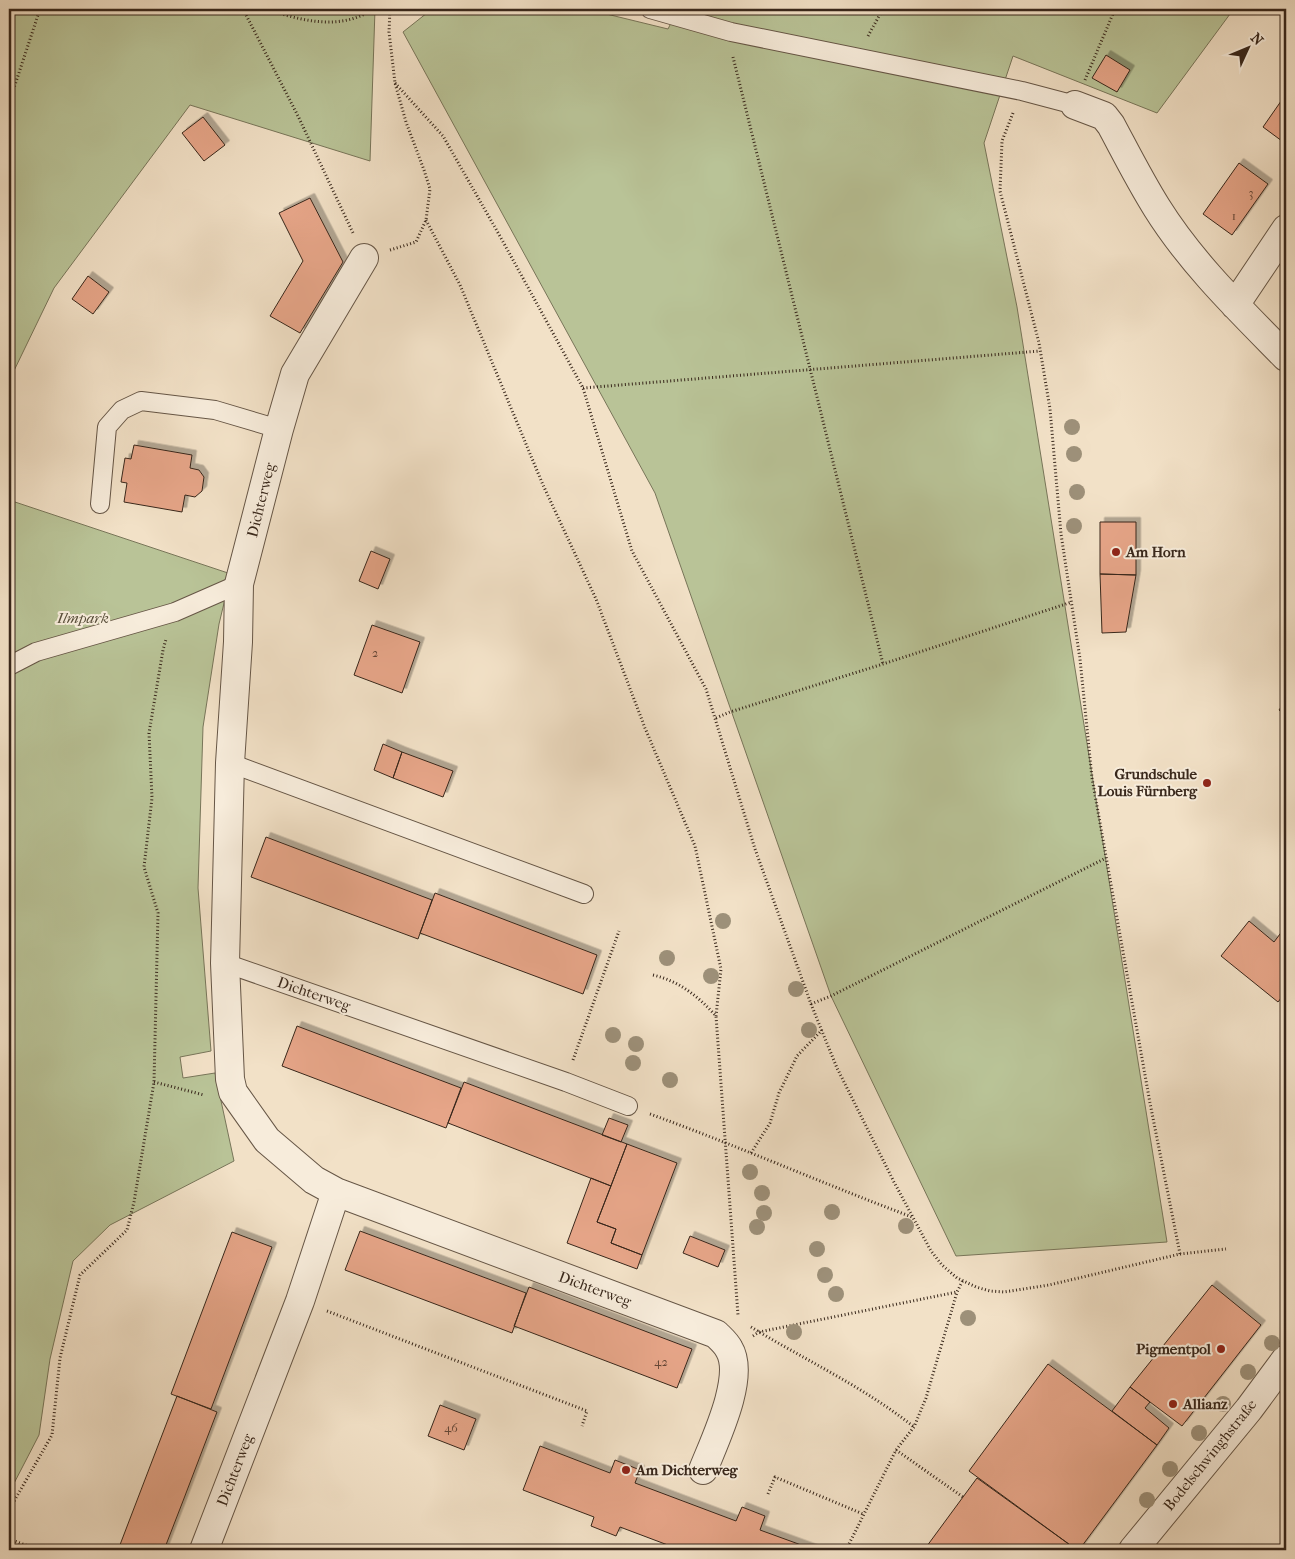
<svg xmlns="http://www.w3.org/2000/svg" width="1295" height="1559" viewBox="0 0 1295 1559" font-family="'IM FELL French Canon',serif">
  <style>
    .green { fill: #b9c397; stroke: #787559 }
    .building { fill: #e6a588; stroke: #38271b; filter: url(#shadow) }
    .lines { fill: none; stroke-linecap: round; stroke-linejoin: round }
    .lane-casing { stroke: #665646; stroke-width: 20 }
    .street-casing { stroke: #665646; stroke-width: 30 }
    .path { stroke: #38271b; stroke-width: 3; stroke-dasharray: 1 2.5; stroke-linecap: butt }
    .lane { stroke: #f7ecdb; stroke-width: 18 }
    .street { stroke: #f7ecdb; stroke-width: 28 }
    .tree { fill: #9d9079 }
    .poi-dot { fill: #8f2418; stroke: #f7ecdb; stroke-width: 2 }
    .labels { text-anchor: middle; stroke-width: 4; stroke-linejoin: round; paint-order: stroke }
    .number-label { font-size: 12px; fill: #644636 }
    .street-label { font-size: 15px; fill: #38271b; stroke: #f7ecdb }
    .poi-label { font-size: 15px; font-weight: bold; fill: #38271b; stroke: #f7ecdb; text-anchor: start }
    .park-label { font-size: 15px; font-style: italic; fill: #584e3a; stroke: #f7ecdb }
  </style>
  <defs>
    <filter id="shadow"><feDropShadow dx="4.5" dy="-4.5" stdDeviation="0" flood-color="#0004"/></filter>
  </defs>
  <rect width="100%" height="100%" fill="#f2e1c7"/>
  <filter id="stains"><feTurbulence type="fractalNoise" baseFrequency=".004" numOctaves="4"/><feColorMatrix values="0 0 0 0 .2 0 0 0 0 .09 0 0 0 0 .02 0 0 0 .5 -.17"/></filter>
  <radialGradient id="worn" r=".72"><stop offset=".6" stop-color="#630" stop-opacity="0"/><stop offset="1" stop-color="#630" stop-opacity=".3"/></radialGradient>
  <!-- green -->
  <path class="green" d="M9 9H375L370 161 190 105 54 288 9 381Z
    M432 9H586L668 29 678 9H1223L1230 14 1157 113 1013 56 984 143 1017 307 1167 1242 956 1256 831 996 655 493 403 32Z
    M9 500 231 574 219 624 203 727 198 888 211 1051 180 1057 183 1078 215 1073 234 1161 110 1225 73 1261 50 1359 39 1435 9 1493Z"/>
  <!-- building -->
  <path class="building" d="M1106 55 1130 70 1117 92 1092 78Z
    M1286 94V144L1263 127Z
    M203 117 225 145 204 161 182 133Z
    M1239 163 1268 184 1232 235 1203 214Z
    M310 198 343 262 300 333 270 316 303 261 279 213Z
    M88 276 109 292 93 314 72 299Z
    M1286 297V308L1281 304Z
    M134 445 192 455 190 468 199 470 204 477 202 491 195 497 185 495 182 512 124 502 127 483 121 482 125 458 131 459Z
    M1100 522H1136V575L1100 574Z
    M371 551 390 559 378 589 359 581Z
    M1100 574 1136 575 1126 632 1102 633Z
    M372 625 420 642 402 693 354 675Z
    M1286 700V716L1279 710Z
    M383 744 402 752 393 778 374 770Z
    M402 752 453 771 443 797 393 778Z
    M266 837 432 900 418 939 251 877Z
    M435 893 597 955 583 994 420 933Z
    M1249 921 1274 942 1286 926V992L1278 1002 1221 956Z
    M297 1026 461 1088 446 1128 282 1066Z
    M464 1082 627 1144 611 1186 448 1123Z
    M609 1118 628 1125 621 1142 602 1135Z
    M627 1144 677 1163 642 1255 611 1243 616 1229 597 1222Z
    M591 1178 611 1186 597 1222 616 1229 611 1243 642 1255 637 1269 567 1243Z
    M360 1231 526 1293 512 1333 345 1270Z
    M232 1232 272 1247 211 1409 171 1394Z
    M690 1236 725 1250 718 1267 683 1253Z
    M1212 1285 1261 1325 1182 1426 1130 1387Z
    M529 1287 692 1349 677 1388 514 1326Z
    M1048 1364 1157 1445 1079 1550H1077L969 1471Z
    M1130 1387 1150 1402 1145 1408 1169 1428 1157 1445 1112 1411Z
    M177 1396 217 1412 183 1501 164 1550H118Z
    M440 1405 476 1419 464 1450 428 1436Z
    M540 1446 610 1473 615 1460 640 1470 635 1483 736 1521 742 1507 765 1516 760 1530 815 1550H681L620 1527 616 1536 591 1526 594 1517 523 1490Z
    M977 1478 1077 1550H924Z"/>
  <g class="lines">
    <defs>
      <path id="lane" d="M650 9 731 32 1022 91 1075 105
        M100 504 107 427 122 410 141 401 215 410 279 429
        M9 666 36 652 175 612 239 584
        M230 763 584 894
        M225 963 566 1082 628 1106"/>
      <path id="street" d="M1075 105 1104 116 1111 125C1126 153 1140 181 1157 208 1192 264 1241 311 1286 357
        M1235 305 1286 229
        M336 1192 716 1334C721 1339 726 1343 729 1349 746 1377 714 1442 703 1470
        M204 1550 300 1301 336 1192 314 1180 267 1140 233 1092 230 1079 225 963 230 763 238 642 239 584 279 429 295 374 364 258
        M1133 1550 1249 1409 1286 1359"/>
    </defs>
    <!-- lane casing -->
    <use href="#lane" class="lane-casing"/>
    <!-- street casing -->
    <use href="#street" class="street-casing"/>
    <!-- path -->
    <path class="path" d="M243 9 298 116 353 233
      M267 9C301 21 341 31 373 9
      M868 36 883 9
      M733 57 883 664
      M1085 80 1115 9
      M395 83 443 136 501 238 583 388 632 551 706 689 755 849 811 1004 837 1068 894 1182 931 1251 942 1265 957 1278 976 1287 990 1291 1004 1292 1049 1285 1180 1254 1226 1249
      M9 103 40 9
      M1013 113 1002 141 1000 191 1039 343 1050 409 1061 534 1080 659 1092 778 1150 1103 1180 1254
      M426 220 460 285 543 485 596 599 645 728 695 846 721 969 716 1016
      M390 250 416 242 426 220 430 189 424 170 406 122 395 83 389 32 390 9
      M583 388 1040 351
      M716 718 730 712 883 664 1072 602
      M653 975C679 981 698 996 716 1016L738 1315
      M811 1004 831 996 1106 858
      M573 1060 619 931
      M154 1082 204 1095
      M650 1114C738 1146 824 1184 912 1217
      M751 1153 770 1123 779 1093 797 1056 822 1030
      M327 1311 587 1411 582 1426
      M751 1327C805 1360 864 1387 914 1427
      M753 1336 759 1332 957 1292
      M896 1450 963 1497
      M768 1494 775 1477 863 1514
      M9 1510 52 1435 60 1358 80 1275 127 1230 134 1202 154 1082 158 913 144 867 152 798 149 733 163 650 166 639
      M9 1539 39 1550
      M846 1550 896 1450 914 1427 926 1398 957 1292 963 1280"/>
    <!-- lane -->
    <use href="#lane" class="lane"/>
    <!-- street -->
    <use href="#street" class="street"/>
  </g>
  <!-- trees -->
  <g class="tree">
    <circle cx="1072" cy="427" r="8"/>
    <circle cx="1074" cy="454" r="8"/>
    <circle cx="1077" cy="492" r="8"/>
    <circle cx="1074" cy="526" r="8"/>
    <circle cx="723" cy="921" r="8"/>
    <circle cx="667" cy="958" r="8"/>
    <circle cx="711" cy="976" r="8"/>
    <circle cx="796" cy="989" r="8"/>
    <circle cx="809" cy="1030" r="8"/>
    <circle cx="613" cy="1035" r="8"/>
    <circle cx="636" cy="1044" r="8"/>
    <circle cx="633" cy="1063" r="8"/>
    <circle cx="670" cy="1080" r="8"/>
    <circle cx="750" cy="1172" r="8"/>
    <circle cx="762" cy="1193" r="8"/>
    <circle cx="832" cy="1212" r="8"/>
    <circle cx="764" cy="1213" r="8"/>
    <circle cx="906" cy="1226" r="8"/>
    <circle cx="757" cy="1227" r="8"/>
    <circle cx="817" cy="1249" r="8"/>
    <circle cx="825" cy="1275" r="8"/>
    <circle cx="836" cy="1294" r="8"/>
    <circle cx="968" cy="1318" r="8"/>
    <circle cx="794" cy="1332" r="8"/>
    <circle cx="1272" cy="1343" r="8"/>
    <circle cx="1248" cy="1372" r="8"/>
    <circle cx="1223" cy="1404" r="8"/>
    <circle cx="1199" cy="1433" r="8"/>
    <circle cx="1170" cy="1469" r="8"/>
    <circle cx="1147" cy="1500" r="8"/>
  </g>
  <!-- markers -->
  <g class="poi-dot">
    <circle cx="1116" cy="552" r="5"/>
    <circle cx="1207" cy="783" r="5"/>
    <circle cx="1221" cy="1349" r="5"/>
    <circle cx="1173" cy="1404" r="5"/>
    <circle cx="626" cy="1470" r="5"/>
  </g>
  <g class="labels">
    <!-- number labels -->
    <g class="number-label">
      <text x="1251" y="197">3</text>
      <text x="1234" y="220">1</text>
      <text x="375" y="657">2</text>
      <text x="661" y="1366">42</text>
      <text x="451" y="1432">46</text>
    </g>
    <!-- street labels -->
    <g class="street-label">
      <text transform="translate(261 500) rotate(-76)" y="5">Dichterweg</text>
      <text transform="translate(314 994) rotate(19)" y="5">Dichterweg</text>
      <text transform="translate(595 1289) rotate(20)" y="5">Dichterweg</text>
      <text transform="translate(1210 1455) rotate(-51)" y="5">Bodelschwinghstraße</text>
      <text transform="translate(235 1470) rotate(-69)" y="5">Dichterweg</text>
    </g>
    <!-- poi labels -->
    <g class="poi-label">
      <text x="1126" y="557">Am Horn</text>
      <text x="1197" y="779" text-anchor="end">Grundschule<tspan x="1197" dy="17">Louis Fürnberg</tspan></text>
      <text x="1211" y="1354" text-anchor="end">Pigmentpol</text>
      <text x="1183" y="1409">Allianz</text>
      <text x="636" y="1475">Am Dichterweg</text>
    </g>
    <!-- park labels -->
    <g class="park-label">
      <text x="83" y="623">Ilmpark</text>
    </g>
  </g>
  <!-- margin -->
  <rect width="1295" height="1559" fill="none" stroke="#f2e1c7" stroke-width="30"/>
  <rect x="10" y="10" width="1275" height="1539" fill="none" stroke="#38271b" stroke-width="2.5"/>
  <rect x="15" y="15" width="1265" height="1529" fill="none" stroke="#38271b"/>
  <!-- north arrow -->
  <g transform="translate(1248 48) rotate(46)" stroke="#f7ecdb" stroke-width="4" paint-order="stroke">
  <path d="M0-4L9 19L0 12L-9 19Z" fill="#38271b"/>
  <text y="-8" font-size="14" font-weight="bold" text-anchor="middle" fill="#38271b">N</text>
  </g>
  <rect width="100%" height="100%" filter="url(#stains)"/>
  <rect width="100%" height="100%" fill="url(#worn)"/>
</svg>
